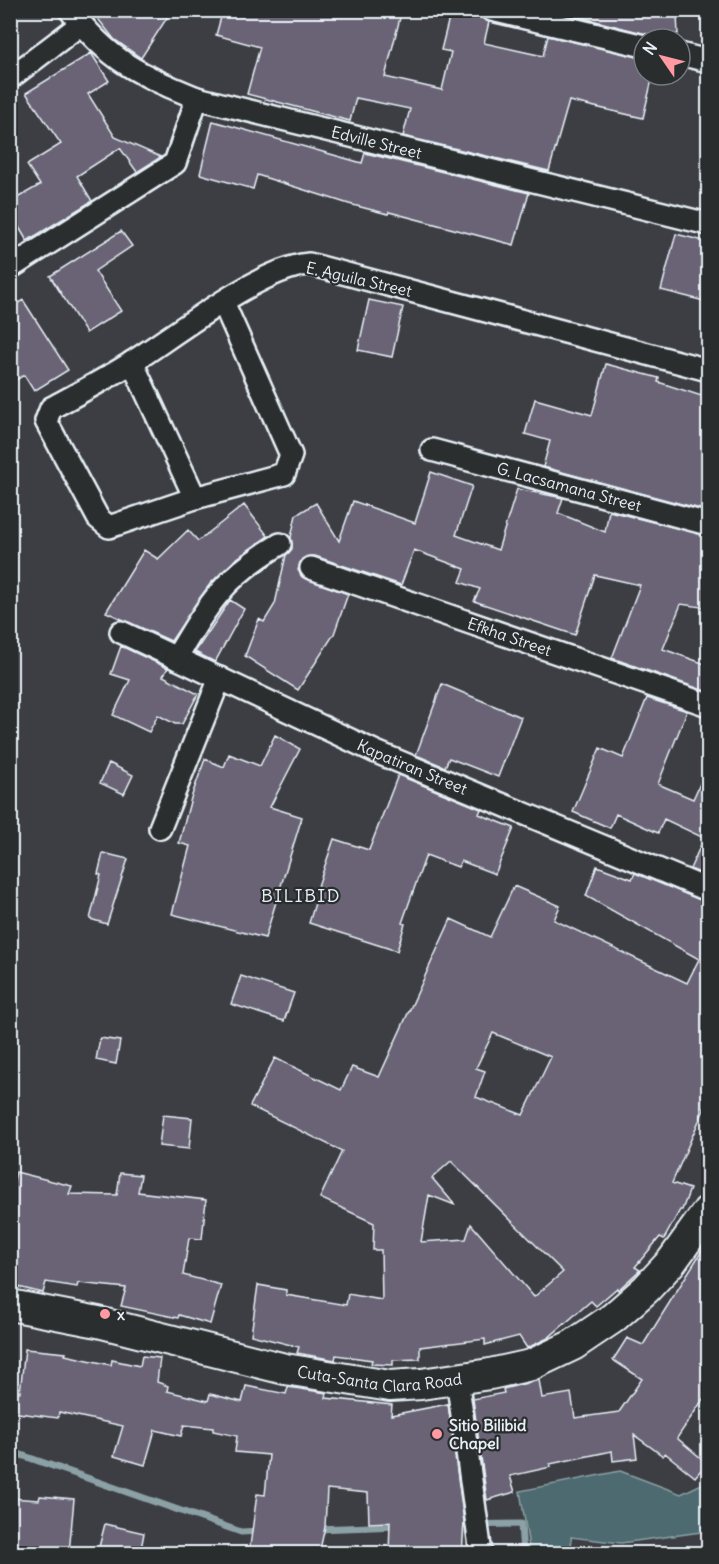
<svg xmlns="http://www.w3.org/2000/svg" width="719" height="1564" viewBox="0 0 719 1564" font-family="Delius,sans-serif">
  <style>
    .water { fill: #4d6b6f; stroke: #8ba1a6; stroke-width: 1.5 }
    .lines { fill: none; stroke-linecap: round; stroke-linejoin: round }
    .stream { stroke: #8ba1a6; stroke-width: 7 }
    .building { fill: #696475; stroke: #e8f1f8; stroke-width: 1.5; fill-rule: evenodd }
    .street-casing { stroke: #e8f1f8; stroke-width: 26 }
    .secondary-casing { stroke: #e8f1f8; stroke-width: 34 }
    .street { stroke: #2a2d2e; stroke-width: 21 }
    .secondary { stroke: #2a2d2e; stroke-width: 30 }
    .poi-dot { fill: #ff9aa2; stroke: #2a2d2e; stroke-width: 2 }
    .labels { text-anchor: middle; stroke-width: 4.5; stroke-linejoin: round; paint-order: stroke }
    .street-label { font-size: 16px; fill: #e8f1f8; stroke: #2a2d2e }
    .poi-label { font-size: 16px; font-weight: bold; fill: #e8f1f8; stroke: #2a2d2e; text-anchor: start }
    .neighbourhood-label { font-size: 18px; letter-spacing: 1.5px; fill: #e8f1f8; stroke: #2a2d2e }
  </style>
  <rect width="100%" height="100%" fill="#3d3e43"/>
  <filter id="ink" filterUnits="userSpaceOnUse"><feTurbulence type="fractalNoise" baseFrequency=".0167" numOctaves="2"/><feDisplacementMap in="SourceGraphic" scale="12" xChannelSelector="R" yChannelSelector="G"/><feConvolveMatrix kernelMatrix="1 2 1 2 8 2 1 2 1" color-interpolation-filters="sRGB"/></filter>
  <g filter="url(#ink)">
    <!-- water -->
    <path class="water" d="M620 1471 681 1494 708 1481V1531L621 1543 571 1537 572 1553H530L520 1491Z"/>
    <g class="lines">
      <!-- stream -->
      <path class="stream" d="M10 1451 241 1532 261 1531
        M455 1525 521 1524 523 1554
        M317 1529 399 1526"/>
    </g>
    <!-- building -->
    <path class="building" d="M91 10H172L141 58 114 39Z
      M223 10H402L385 77 442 90 451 52 441 50 451 10H480L483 19 489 22 484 43 543 56 548 36 644 58V75H653L643 118 569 101 549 171 403 136 410 109 356 98 350 121 247 94 260 47 216 35Z
      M553 10H662L661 15H677L678 34 650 35Z
      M91 53 109 81 88 94 115 137 161 157 137 172 120 148 77 176 92 201 27 241 10 212V202L40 185 27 165 61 144 26 93Z
      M213 121 362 163 365 153 529 193 514 245 389 212 388 214 349 204 257 175 253 189 200 174Z
      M121 231 132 246 95 271 121 311 86 333 50 276Z
      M676 234 708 242V302L661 290Z
      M23 300 68 370 34 391 24 375 10 384V309Z
      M369 300 403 307 392 357 358 350Z
      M606 364 659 378 658 382 708 398V511L543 467 550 441 525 434 535 399 592 415Z
      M431 472 472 486 456 535 498 550 517 489 563 498 558 513 605 532 609 511 708 536V608L681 604 663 649 708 665V692L612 658 640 585 595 575 575 635 474 601 480 589 460 582 465 569 414 550 401 585 315 556 302 559 298 570 302 577 348 594 334 634 298 690 245 656 259 619 264 622 275 604 286 555 292 549 291 537 296 515 316 503 339 541 353 501 415 523Z
      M244 505 268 536 236 559 210 584 171 641 106 612 144 550 158 559 188 530 198 541Z
      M230 600 244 609 215 662 195 652Z
      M121 646 168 668 163 676 198 694 182 724H175L158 715 149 732 113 715 130 680 111 674Z
      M442 684 521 717 498 777 449 758 445 767 416 755Z
      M647 698 687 711 658 784 693 799 708 766V876L690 869 704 838 664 819 658 833 616 814 610 828 573 812 600 748 623 758Z
      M275 735 300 749 270 807 302 817 265 938 172 914 190 846 179 843 191 798 205 759 224 767 229 754 260 766Z
      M109 763 133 775 124 794 100 783Z
      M398 775 481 809 479 814 514 828 495 874 461 861 458 867 426 855 402 923 405 924 397 951 309 923 319 890 317 889 334 839 369 850Z
      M103 853 128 859 107 924 90 919 101 875 98 874Z
      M597 866 632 879 635 873 708 903V1100L672 1183 690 1189 682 1210H680L664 1239 660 1237 635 1267 640 1270 618 1290 617 1288 596 1306 591 1301 548 1338 527 1348 519 1336 485 1345V1339L420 1347V1359L393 1360V1365L371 1364 372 1360 336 1355 335 1360 297 1353 299 1347 251 1335 258 1285 286 1290V1295L346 1305 348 1294 382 1300 381 1250H373L374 1223 320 1198 342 1151 250 1106 275 1058 341 1090 352 1067 379 1077 451 919 490 937 514 886 560 906 554 920 687 983 699 959 586 896ZM493 1033 551 1057 523 1115 476 1097 485 1071 476 1068ZM451 1161 563 1272 534 1297 471 1224 466 1239 421 1242 429 1195 455 1205 432 1178Z
      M241 976 294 993 284 1021 231 1004Z
      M100 1038 120 1041 116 1064 96 1060Z
      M163 1115 192 1118 189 1149 159 1146Z
      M16 1172 72 1186 69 1194 117 1195 120 1173 141 1175 138 1192 206 1200 202 1239 189 1238 183 1275 221 1285 210 1324 179 1315 178 1318 121 1306 126 1288 78 1283 77 1287 46 1282 43 1293 10 1285V1195Z
      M708 1241V1392L677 1438 707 1463 695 1477 665 1453 663 1456 634 1435 637 1458 613 1461 612 1451 550 1464 551 1467 510 1476 515 1492 487 1500 473 1399 504 1393 503 1389 539 1380 542 1398 571 1393 575 1418 619 1412 642 1379 613 1360 627 1338 643 1345Z
      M25 1349 66 1353 65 1355 111 1365 112 1360 140 1366 142 1356 160 1358 157 1382 168 1386 167 1391 208 1401 210 1394 242 1402 246 1386 286 1394 288 1387 327 1393 326 1398 392 1405 391 1415 448 1404 464 1522 462 1554H389L390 1522 369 1523 368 1493 327 1489 325 1527 319 1554H249L257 1494 265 1495 269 1455 235 1452 237 1436 213 1431V1428L184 1425 181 1436 155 1430 145 1465 114 1456 123 1426 59 1412 58 1418 10 1412V1391L20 1392Z
      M40 1496 74 1499 69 1553 33 1550V1554H10V1498L39 1500Z
      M105 1524 144 1533 140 1554H121L99 1547Z"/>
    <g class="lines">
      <defs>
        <g id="street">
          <path id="s1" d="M70 10C110 62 139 74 197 98L708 224"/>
          <path d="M492 10 644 46"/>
          <path d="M680 54 708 61"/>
          <path d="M10 78 81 24"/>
          <path d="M10 268 175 163 197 98"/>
          <path d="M223 302 291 455 284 474 195 498 109 527 98 518 46 421 51 408C79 393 108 378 134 361 177 333 261 268 309 264L708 370"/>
          <path d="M132 362 195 498"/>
          <path id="s2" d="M432 450 708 524"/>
          <path id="s3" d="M311 568 708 705"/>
          <path id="s4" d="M121 632 376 752 708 890"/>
          <path d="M176 658C209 603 223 578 280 544"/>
          <path d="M160 828 220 678"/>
          <path d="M457 1378 481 1554"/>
        </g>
        <g id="secondary">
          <path id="s5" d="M10 1305 98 1322 285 1369 390 1386 421 1384 490 1374 531 1365 573 1345 613 1318 646 1289 672 1261 708 1211"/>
        </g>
      </defs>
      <!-- street casing -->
      <use href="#street" class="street-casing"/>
      <!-- secondary casing -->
      <use href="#secondary" class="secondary-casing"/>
      <!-- street -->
      <use href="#street" class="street"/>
      <!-- secondary -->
      <use href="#secondary" class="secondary"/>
    </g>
  </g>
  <!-- markers -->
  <g class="poi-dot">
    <circle cx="105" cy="1314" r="6"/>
    <circle cx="437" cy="1434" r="6"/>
  </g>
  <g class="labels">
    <!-- street labels -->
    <g class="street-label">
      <text dy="6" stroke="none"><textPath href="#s1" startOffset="342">Edville Street</textPath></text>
      <text transform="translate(359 279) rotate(13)" y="6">E. Aguila Street</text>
      <text dy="6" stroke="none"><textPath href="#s2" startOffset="142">G. Lacsamana Street</textPath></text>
      <text dy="6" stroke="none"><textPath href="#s3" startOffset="210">Efkha Street</textPath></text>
      <text dy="6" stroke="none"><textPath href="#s4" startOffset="321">Kapatiran Street</textPath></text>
      <text dy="6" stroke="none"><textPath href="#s5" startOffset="378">Cuta-Santa Clara Road</textPath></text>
    </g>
    <!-- poi labels -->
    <g class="poi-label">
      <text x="117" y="1320">x</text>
      <text x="449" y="1431">Sitio Bilibid<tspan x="449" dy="18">Chapel</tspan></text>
    </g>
    <!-- neighbourhood labels -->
    <g class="neighbourhood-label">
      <text x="301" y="902">BILIBID</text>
    </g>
  </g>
  <!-- margin -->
  <rect width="719" height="1564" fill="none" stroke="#2a2d2e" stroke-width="36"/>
  <rect x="18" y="18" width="683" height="1528" fill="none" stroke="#e8f1f8" stroke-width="2" filter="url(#ink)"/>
  <!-- north arrow -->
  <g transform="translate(662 57) rotate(305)"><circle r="28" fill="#2a2d2e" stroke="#767b7f" stroke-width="1.5"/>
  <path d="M0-4.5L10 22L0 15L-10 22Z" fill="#ff9aa2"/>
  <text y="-9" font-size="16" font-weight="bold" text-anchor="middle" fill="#e8f1f8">N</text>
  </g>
</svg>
